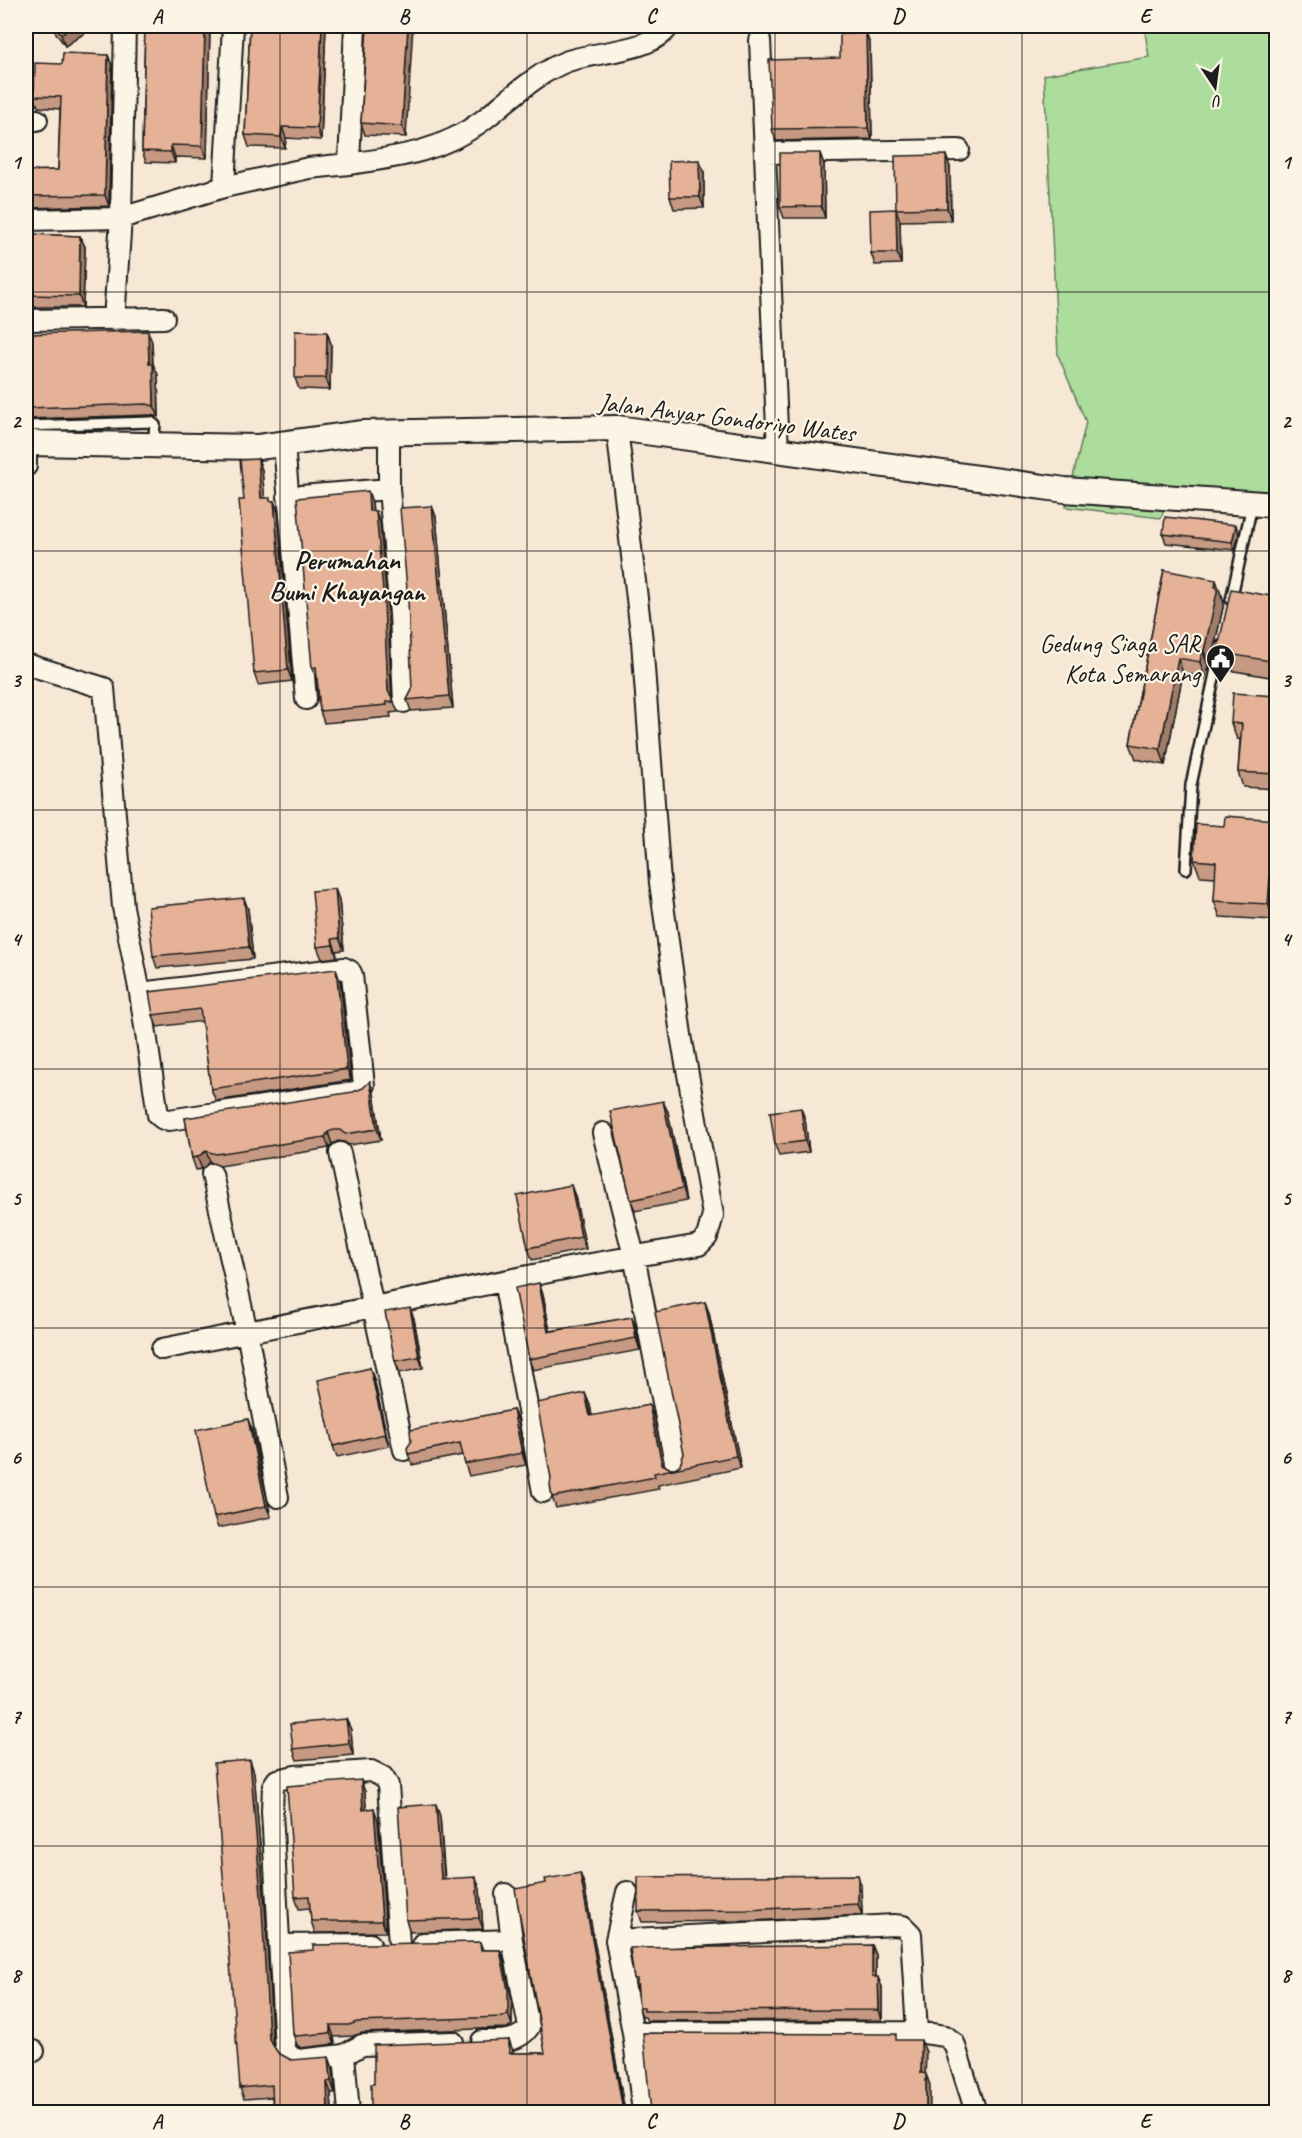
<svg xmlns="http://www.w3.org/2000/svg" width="1302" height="2138" viewBox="0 0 1302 2138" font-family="Caveat,sans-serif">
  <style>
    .green { fill: #addd9d; stroke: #647c5c; stroke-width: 1.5 }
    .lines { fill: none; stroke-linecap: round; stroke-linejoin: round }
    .service-casing { stroke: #1c1c1c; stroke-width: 14 }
    .minor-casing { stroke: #1c1c1c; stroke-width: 24 }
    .tertiary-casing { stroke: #1c1c1c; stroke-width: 28 }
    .service { stroke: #fcf5e5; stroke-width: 9 }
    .minor { stroke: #fcf5e5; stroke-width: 20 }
    .tertiary { stroke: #fcf5e5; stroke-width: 24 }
    .wall { fill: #c59982; stroke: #1c1c1c; stroke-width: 1.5 }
    .shaded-wall { fill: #a07d6a; stroke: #1c1c1c; stroke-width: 1.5 }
    .building { fill: #e5b297; stroke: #1c1c1c; stroke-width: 1.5 }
    .grid { fill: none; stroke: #1c1c1c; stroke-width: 1.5; stroke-opacity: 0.55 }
    .labels { text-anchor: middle; stroke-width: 4.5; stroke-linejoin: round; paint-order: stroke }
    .street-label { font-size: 26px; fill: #1c1c1c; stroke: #fcf5e5 }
    .poi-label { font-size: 26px; fill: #1c1c1c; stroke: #fcf5e5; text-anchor: end }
    .neighbourhood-label { font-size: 27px; font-weight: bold; fill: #1c1c1c; stroke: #fcf5e5 }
    .neatline { fill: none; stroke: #1c1c1c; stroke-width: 2 }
    .grid-label { font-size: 20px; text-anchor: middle; font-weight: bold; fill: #1c1c1c }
  </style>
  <rect width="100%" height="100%" fill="#f7e8d5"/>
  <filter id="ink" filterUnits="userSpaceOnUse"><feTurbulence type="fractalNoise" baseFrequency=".0167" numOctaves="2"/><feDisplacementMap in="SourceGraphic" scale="12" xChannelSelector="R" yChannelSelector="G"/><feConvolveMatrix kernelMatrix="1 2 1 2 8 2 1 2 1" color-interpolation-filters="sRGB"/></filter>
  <g filter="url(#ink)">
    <!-- green -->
    <path class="green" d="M1144 26H1276V517L1166 503 1161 518 1066 507 1086 422 1058 355 1044 75 1149 57Z"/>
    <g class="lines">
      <defs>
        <path id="service" d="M26 426 151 422 155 425 153 444
          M1231 600 1252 505
          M1186 869 1191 785 1221 646"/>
        <path id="minor" d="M760 40 778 451
          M26 120H37
          M765 153 959 150
          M349 164C398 157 441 152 482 121 508 101 537 72 568 61 598 51 651 52 669 26
          M224 187 233 26
          M26 220 121 218 224 187 309 168 349 164 355 26
          M26 320 164 318
          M114 320 121 218 125 26
          M284 445 306 699
          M26 466V443
          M389 489V433
          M288 497 389 489 400 614 404 702
          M26 664 104 688 123 907 140 993 158 1115 163 1119 169 1120 355 1092 362 1089 364 1085 352 975 350 971 344 968 140 993
          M603 1133 634 1256 676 1468
          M340 1153 404 1450
          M212 1174 247 1332 278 1497
          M504 1281 543 1492
          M162 1349 574 1267 699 1245 707 1237 713 1215 681 1035 660 883 642 641 617 428
          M627 1892 616 1940 633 2033 643 2112
          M506 1894 512 1940
          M616 1940 894 1925 903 1926 911 1934 917 2032 945 2036 954 2043 976 2112
          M423 1943 512 1940 529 2027C518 2043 500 2041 482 2041
          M399 1944 388 1785 383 1777 371 1771 295 1776 277 1780 273 1786 272 1811 285 2050 291 2057 299 2060 344 2055 362 2045 453 2042
          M280 1945 370 1944
          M633 2033 917 2032
          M26 2051H34
          M344 2055 349 2112"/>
        <path id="tertiary" d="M26 443 258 447 363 433 617 428 1065 490 1276 505"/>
      </defs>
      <!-- service casing -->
      <use href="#service" class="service-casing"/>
      <!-- minor casing -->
      <use href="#minor" class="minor-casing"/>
      <!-- tertiary casing -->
      <use href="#tertiary" class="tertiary-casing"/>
      <!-- service -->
      <use href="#service" class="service"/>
      <!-- minor -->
      <use href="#minor" class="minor"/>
      <!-- tertiary -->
      <use href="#tertiary" class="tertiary"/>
    </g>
    <!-- wall -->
    <path class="wall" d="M51 26H95L65 46Z
      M145 26H210L207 158 175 157V163L146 162 142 151Z
      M250 26H326L321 140 286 138 285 148 249 147 245 135Z
      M367 26 406 137 365 135 361 123Z
      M866 33 870 45 872 139 776 141 772 129 840 58Z
      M108 55 112 66 109 206 26 208V171L58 170 60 109 38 107 34 96 62 64Z
      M824 164 825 218H784L780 207Z
      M950 167 951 220 900 221 901 264 875 265 871 253 896 209Z
      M704 171V208L674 209 670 197Z
      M26 234 80 236 85 247 83 307H26Z
      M327 332 331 344 330 390 299 389 295 378Z
      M26 334 152 342 153 364 158 375 159 417 151 415 26 419Z
      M258 459 262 470 264 498 271 501H274L278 512 292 681 258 685 254 673 244 500Z
      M372 502 373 511 380 522 388 615 392 697 398 712 390 713 391 717 324 723 320 711 317 679 312 668Z
      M432 506 436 517 453 708 411 711 407 700 412 690Z
      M1163 534H1239L1235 550 1166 543Z
      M1164 570 1222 595 1224 603 1210 666H1208L1205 678 1183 673 1165 765 1136 759 1130 744Z
      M1276 597V678L1223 669 1217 652Z
      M1276 696V789L1243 787 1238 772 1240 739H1237L1231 723Z
      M1276 820V881L1274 920 1220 917 1214 901 1216 877 1200 876 1194 860 1224 826Z
      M335 889 339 900 344 950 336 951 337 957 322 959 317 947Z
      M248 909 253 959 157 968 153 956Z
      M340 981 351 1080 216 1101 211 1089 202 1021 157 1027 153 1015Z
      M374 1093 381 1140 349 1145 344 1142 338 1141 332 1144 329 1148 220 1166 210 1162 202 1169 196 1170 192 1158 185 1118Z
      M668 1112 686 1201 635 1211 631 1200Z
      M805 1119 809 1152 779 1156 775 1145Z
      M575 1196 586 1249 532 1260 528 1248Z
      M543 1294 550 1331 632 1317 636 1328 640 1350 533 1370 529 1359Z
      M705 1302 709 1313 741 1468 658 1485 659 1489 556 1508 552 1497 551 1478 590 1405 592 1416 649 1405 654 1417 664 1465 669 1468H675L680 1465 684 1454Z
      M414 1319 423 1368 400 1373 395 1361Z
      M370 1368 374 1379 389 1446 337 1457 333 1446Z
      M513 1410 518 1421 526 1465 469 1476 465 1464 463 1455 412 1465 408 1454Z
      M252 1430 271 1517 218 1528 214 1517Z
      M346 1719 351 1730 353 1755 297 1760 293 1749Z
      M254 1772 266 1920 273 2045 278 2053 291 2060 333 2068 335 2093H331L332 2112H273L272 2097 244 2099 240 2088Z
      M365 1792 366 1809 378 1820 386 1932 315 1933 311 1921 310 1908 299 1909 295 1897Z
      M440 1816 445 1879 480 1889 483 1929 410 1932 406 1920Z
      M580 1873 584 1884 625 2112H371L374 2084 509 2040 513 2053H545L546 1883Z
      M861 1885 862 1915 751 1921 642 1922 638 1911Z
      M480 1942 483 1950H500L504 1961 512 2001V2025L507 2028 362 2033 353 2036 334 2037 335 2044 301 2048 297 2045 293 2034Z
      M872 1945 876 1955V1977L882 1987V2020L647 2021 645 2017H642L639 2007 637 1989 634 1979Z"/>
    <!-- shaded-wall -->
    <path class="shaded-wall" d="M74 26H95L65 46 61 34Z
      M205 26H210L207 158 202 146Z
      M322 26H326L321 140 317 128Z
      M408 26H413L406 137 402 126Z
      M866 33 870 45 872 139 868 128Z
      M108 55 112 66 109 206 105 195Z
      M282 127 286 138 285 148 281 137Z
      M171 145 175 157V163L171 152Z
      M820 153 824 164 825 218 821 206Z
      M946 155 950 167 951 220 947 208Z
      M699 160 704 171V208L700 197Z
      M896 209 900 221 901 264 897 253Z
      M80 236 85 247 83 307 79 296Z
      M148 331 152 342 153 375 149 364Z
      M327 332 331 344 330 390 326 378Z
      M153 364 158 375 159 417 154 406Z
      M258 459 262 470 266 510 261 498Z
      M368 491 372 502 373 523 369 511Z
      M274 501 278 512 292 681 288 670Z
      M432 506 436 517 453 708 449 696Z
      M376 511 380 522 388 615 392 703 388 691Z
      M1236 525 1239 534 1235 550 1232 542Z
      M1216 580 1224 603 1210 666 1204 651Z
      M1276 626V678L1270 661Z
      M1202 650 1208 666 1205 678 1200 662Z
      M1178 658 1183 673 1165 765 1160 749Z
      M1271 865 1276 881 1274 920 1268 904Z
      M335 889 339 900 344 950 339 938Z
      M244 898 248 909 253 959 249 947Z
      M332 939 336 951 337 957 333 945Z
      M336 969 340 981 351 1080 347 1069Z
      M370 1081 374 1093 381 1140 377 1129Z
      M663 1101 668 1112 686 1201 682 1189Z
      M801 1108 805 1119 809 1152 805 1141Z
      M328 1132 332 1144 329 1148 325 1137Z
      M206 1151 210 1162 202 1169 197 1157Z
      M571 1185 575 1196 586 1249 581 1237Z
      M539 1283 543 1294 552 1343 548 1332Z
      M705 1302 709 1313 741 1468 736 1456Z
      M410 1308 414 1319 423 1368 419 1357Z
      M632 1317 636 1328 640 1350 636 1338Z
      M370 1368 374 1379 389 1446 385 1434Z
      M585 1393 590 1405 594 1428 590 1416Z
      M649 1405 654 1417 666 1471 662 1464Z
      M513 1410 518 1421 526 1465 522 1453Z
      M248 1419 252 1430 271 1517 266 1506Z
      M346 1719 351 1730 353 1755 349 1743Z
      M250 1760 254 1772 266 1920 273 2051 269 2039Z
      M361 1780 365 1792 367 1821 363 1810Z
      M436 1804 440 1816 445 1891 441 1879Z
      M374 1808 378 1820 386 1932 382 1921Z
      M580 1873 584 1884 625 2112H624L623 2110Z
      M858 1875 861 1885 862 1915 858 1904Z
      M476 1877 480 1889 483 1929 479 1918Z
      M872 1945 876 1955V1987L872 1977Z
      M500 1950 504 1961 512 2001V2025L508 2014Z
      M878 1977 882 1987V2020L879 2010Z
      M330 2025 334 2037 335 2044 330 2033Z
      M509 2040 513 2051V2064L509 2053Z
      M921 2040 926 2052 925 2085 921 2073Z
      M329 2057 333 2068 335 2093 331 2081Z
      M926 2074 930 2085V2112H926Z
      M327 2082 331 2093 332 2112H328Z"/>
    <!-- building -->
    <path class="building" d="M55 26H74L61 34Z
      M145 26H205L202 146 171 145V152L142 151Z
      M250 26H322L317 128 282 127 281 137 245 135Z
      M367 26H408L402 126 361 123Z
      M866 33 868 128 772 129 769 60 840 58V34Z
      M63 53 108 55 105 195 26 196V171L58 170 61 97 34 96 35 63 62 64Z
      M780 153H820L821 206 780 207Z
      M946 155 947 208 896 209 895 156Z
      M699 160 700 197H670L669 161Z
      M896 209 897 253H871L870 210Z
      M26 234 80 236 79 296 26 295Z
      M148 331 149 364H153L154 406 147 404 26 408V334Z
      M295 331 327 332 326 378H295Z
      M258 459 261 498H270V501H274L288 670 254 673 239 500H244L240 460Z
      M368 491 369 511H376L384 603 388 691 394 701 386 702 387 705 320 711 316 667 312 668 297 498Z
      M432 506 449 696 407 700 412 690 408 601 400 508Z
      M1165 517 1236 525 1232 542 1163 534Z
      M1164 570 1216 580 1215 587 1218 588 1204 651 1202 650 1200 662 1178 658 1160 749 1130 744Z
      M1231 589 1276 597V626L1270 661 1217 652Z
      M1233 693 1276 696V774L1238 772 1242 724 1231 723Z
      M1225 816 1276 820V866L1271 865 1268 904 1214 901 1216 862 1194 860 1196 824 1224 826Z
      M335 889 339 938 332 939 333 945 317 947 312 891Z
      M244 898 249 947 153 956 148 907Z
      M336 969 347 1069 211 1089 200 1009 153 1015 149 992Z
      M370 1081 377 1129 345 1134 340 1130H334L328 1132 325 1137 216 1154 206 1151 197 1157 192 1158 185 1118 353 1092 363 1088Z
      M663 1101 682 1189 631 1200 610 1111Z
      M801 1108 805 1141 775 1145 770 1112Z
      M571 1185 581 1237 528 1248 517 1196Z
      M539 1283 548 1332 632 1317 636 1338 529 1359 515 1288Z
      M705 1302 736 1456 654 1473 655 1477 552 1497 550 1485 551 1478 537 1403 585 1393 590 1416 649 1405 662 1464 669 1468H675L680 1465 684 1454 655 1312Z
      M410 1308 419 1357 395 1361 385 1312Z
      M370 1368 385 1434 333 1446 318 1380Z
      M513 1410 522 1453 465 1464 460 1443 408 1454 407 1448 411 1442 410 1430Z
      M248 1419 266 1506 214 1517 196 1430Z
      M346 1719 349 1743 293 1749 290 1724Z
      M250 1760 262 1908 269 2039 278 2053 291 2060 329 2057 331 2081 327 2082 328 2112H273L272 2085 240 2088 214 1763Z
      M361 1780 363 1810 374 1808 382 1921H311L309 1896 295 1897 287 1786Z
      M436 1804 441 1879 476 1877 479 1918 406 1920 398 1807Z
      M580 1873 623 2110 610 2112H371V2084H374V2045L509 2040V2053H545L515 1889 546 1883 545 1879Z
      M858 1875V1904L747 1910 638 1911V1877Z
      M480 1942 481 1950H500L508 1990V2014L503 2017 357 2022 349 2025H330V2033L296 2036 293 2034 288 1952 313 1950V1945Z
      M872 1945V1977H878L879 2010 644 2011V2007H639L637 1979H634L630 1948Z
      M643 2033 896 2034V2040H921V2073L926 2074V2112H651Z"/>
  </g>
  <!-- grid -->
  <path class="grid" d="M280 26V2112M527 26V2112M775 26V2112M1022 26V2112M26 292H1276M26 551H1276M26 810H1276M26 1069H1276M26 1328H1276M26 1587H1276M26 1846H1276"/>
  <!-- icons -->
  <defs>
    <symbol id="civic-pin" viewBox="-11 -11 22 30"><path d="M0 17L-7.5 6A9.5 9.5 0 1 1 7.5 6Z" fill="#1c1c1c" stroke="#fcf5e5"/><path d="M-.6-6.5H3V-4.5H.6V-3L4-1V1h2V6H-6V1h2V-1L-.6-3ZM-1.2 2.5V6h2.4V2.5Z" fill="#fff"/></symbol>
  </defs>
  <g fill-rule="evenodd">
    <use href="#civic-pin" x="1204" y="642" width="33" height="45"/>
  </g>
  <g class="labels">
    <!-- street labels -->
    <g class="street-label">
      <text transform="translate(727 417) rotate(7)" y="9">Jalan Anyar Gondoriyo Wates</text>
    </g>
    <!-- poi labels -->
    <g class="poi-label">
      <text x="1200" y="652">Gedung Siaga SAR<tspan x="1200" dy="30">Kota Semarang</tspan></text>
    </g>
    <!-- neighbourhood labels -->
    <g class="neighbourhood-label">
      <text x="347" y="569">Perumahan<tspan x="347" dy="31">Bumi Khayangan</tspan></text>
    </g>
  </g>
  <!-- margin -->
  <rect width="1302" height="2138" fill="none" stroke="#fcf5e5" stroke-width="66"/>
  <!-- north arrow -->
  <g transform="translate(1215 87) rotate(167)" stroke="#fcf5e5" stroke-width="4.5" paint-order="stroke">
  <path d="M0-4.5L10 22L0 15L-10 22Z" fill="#1c1c1c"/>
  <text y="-9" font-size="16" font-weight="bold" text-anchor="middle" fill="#1c1c1c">U</text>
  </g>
  <rect x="33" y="33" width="1236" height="2072" class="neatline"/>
  <g class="grid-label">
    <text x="157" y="23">A</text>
    <text x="404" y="23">B</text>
    <text x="651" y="23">C</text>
    <text x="898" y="23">D</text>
    <text x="1145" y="23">E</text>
    <text x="16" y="169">1</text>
    <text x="1286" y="169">1</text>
    <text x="16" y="428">2</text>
    <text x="1286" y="428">2</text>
    <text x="16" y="687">3</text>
    <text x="1286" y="687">3</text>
    <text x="16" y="946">4</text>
    <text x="1286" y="946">4</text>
    <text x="16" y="1205">5</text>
    <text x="1286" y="1205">5</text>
    <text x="16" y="1464">6</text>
    <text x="1286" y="1464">6</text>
    <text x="16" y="1723">7</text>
    <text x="1286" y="1723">7</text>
    <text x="16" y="1982">8</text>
    <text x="1286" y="1982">8</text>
    <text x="157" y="2128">A</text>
    <text x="404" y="2128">B</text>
    <text x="651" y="2128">C</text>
    <text x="898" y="2128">D</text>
    <text x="1145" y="2128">E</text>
  </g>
</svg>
